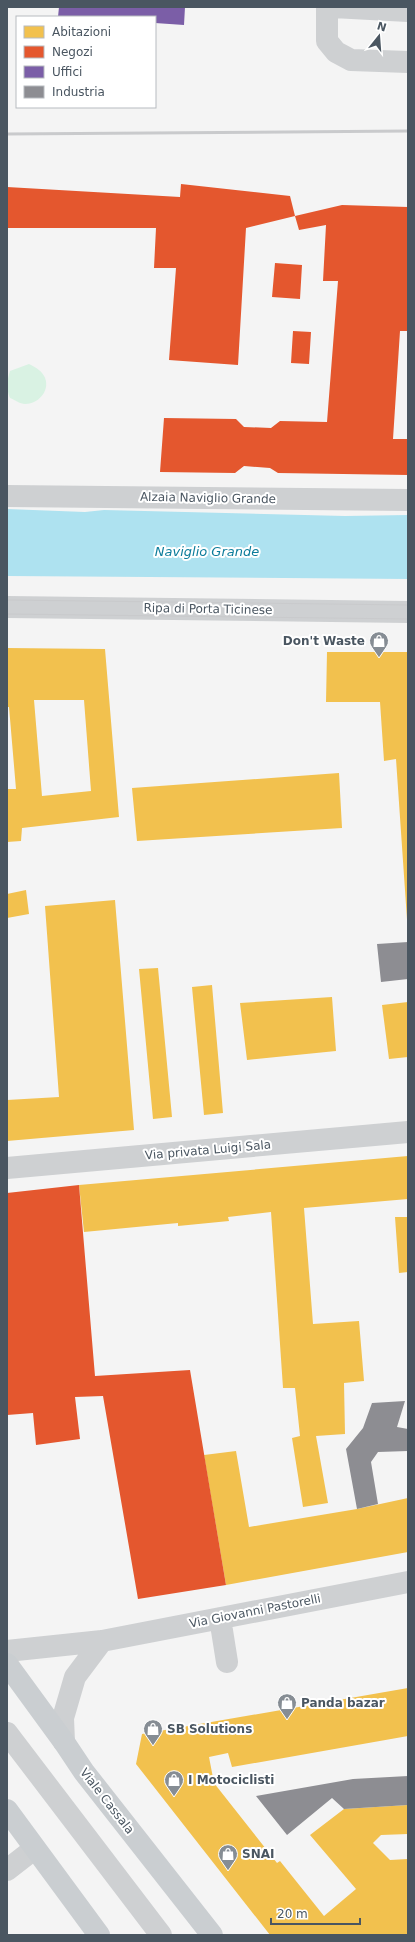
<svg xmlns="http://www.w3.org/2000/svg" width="415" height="1942" viewBox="0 0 415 1942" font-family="'DejaVu Sans',sans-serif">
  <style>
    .green { fill: #d9f2e3 }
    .water { fill: #aee2f0 }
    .homes { fill: #f2c14e; fill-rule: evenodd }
    .shops { fill: #e4572e }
    .offices { fill: #7b5ea7 }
    .industry { fill: #8d8d92 }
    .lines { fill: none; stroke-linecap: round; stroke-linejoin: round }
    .minor { stroke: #ced0d2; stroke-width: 22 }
    .major { stroke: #caced1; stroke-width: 22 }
    .tram { stroke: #c9cacc; stroke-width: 1 }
    .rail { stroke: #c9cacc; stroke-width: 3 }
    .labels { text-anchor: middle; stroke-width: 4; stroke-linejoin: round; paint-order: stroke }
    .street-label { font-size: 12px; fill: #4a5661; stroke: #fff }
    .poi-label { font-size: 12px; font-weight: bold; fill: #4a5661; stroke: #fff; text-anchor: start }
    .water-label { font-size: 13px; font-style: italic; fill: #0c7c9b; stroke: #fff }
  </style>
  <rect width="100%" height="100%" fill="#f4f4f4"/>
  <!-- green -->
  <path class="green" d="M29 364C33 366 39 369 42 373 53 386 41 404 25 404 20 404 15 400 10 398 6 388 7 381 10 371Z"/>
  <!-- water -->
  <path class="water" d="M7 509 85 512 104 510 345 516 408 515V579L7 576Z"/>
  <!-- homes -->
  <path class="homes" d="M7 648 105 649 119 817 22 828 21 841 7 842V789H16L9 707H7ZM34 700H84L91 791 42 796Z
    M327 652H408V934L396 759 384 761 380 702H326Z
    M339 773 342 828 137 841 132 788Z
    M26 890 29 914 7 918V894Z
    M115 900 134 1130 7 1141V1100L59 1097 45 906Z
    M158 968 172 1117 153 1119 139 969Z
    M212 985 223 1113 204 1115 192 987Z
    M332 997 336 1051 247 1060 240 1003Z
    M408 1002V1057L389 1059 382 1005Z
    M408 1156V1199L304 1208 313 1324 359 1321 364 1381 344 1383 345 1434 316 1436 328 1503 303 1507 292 1438 300 1436 295 1388H283L271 1212 228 1217 229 1221 178 1226V1223L84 1232 79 1185Z
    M395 1217H408V1272L399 1273Z
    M236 1451 249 1527 357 1509 408 1498V1552L226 1585 204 1455Z
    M408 1688V1736L232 1767 228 1753 209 1757 214 1783 277 1863 280 1861 324 1916 356 1889 310 1835 344 1809 408 1805V1834L381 1835 373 1843 390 1860 408 1859V1933L406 1935H270L136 1764 142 1734Z"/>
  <!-- shops -->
  <path class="shops" d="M181 184 290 196 295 216 246 228 238 365 169 360 176 268H154L156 228H7V187L180 197Z
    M342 205 408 207V331H400L393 439H408V475L278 473 270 468 244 466 235 473 160 472 164 418 236 419 244 427 271 428 280 421 327 422 338 281H323L326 225 299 230 295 216Z
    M275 263 302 265 300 299 272 297Z
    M293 331 311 332 309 364 291 363Z
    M79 1185 95 1376 190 1370 226 1585 138 1599 103 1396 75 1397 80 1439 36 1445 33 1413 7 1415V1193Z"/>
  <!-- offices -->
  <path class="offices" d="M59 7H185L184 25 155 23V17H58Z"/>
  <!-- industry -->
  <path class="industry" d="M408 942V979L381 982 377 944Z
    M405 1401 397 1427 408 1429V1451L378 1452 371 1462 378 1504 357 1509 346 1449 363 1428 372 1403Z
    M408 1776V1805L344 1809 332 1798 287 1835 256 1796 353 1779Z"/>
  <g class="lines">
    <!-- minor -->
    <path class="minor" d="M327 7V41L336 52 351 60 408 62
      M333 7 408 11
      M7 496 408 500
      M7 607 408 612
      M7 1168 408 1132
      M220 1618 227 1662
      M7 1651 102 1641 408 1582
      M7 1733 161 1935
      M64 1742 63 1718 75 1677 102 1641
      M7 1870 34 1849"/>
    <!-- major -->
    <path class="major" d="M7 1664 64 1742 84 1772 212 1935
      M7 1810 99 1935"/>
    <!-- tram -->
    <path class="tram" d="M7 600 408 605
      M7 614 408 619"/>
    <!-- rail -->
    <path class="rail" d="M7 134 408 131"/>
  </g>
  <!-- icons -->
  <defs>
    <symbol id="shop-pin" viewBox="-11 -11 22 30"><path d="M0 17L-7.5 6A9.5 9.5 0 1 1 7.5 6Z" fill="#868d94" stroke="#fff"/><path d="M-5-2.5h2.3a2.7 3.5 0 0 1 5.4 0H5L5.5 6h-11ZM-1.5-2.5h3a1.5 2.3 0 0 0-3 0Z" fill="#fff"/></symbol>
  </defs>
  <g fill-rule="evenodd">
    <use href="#shop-pin" x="368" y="630" width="22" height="30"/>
    <use href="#shop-pin" x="276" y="1692" width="22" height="30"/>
    <use href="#shop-pin" x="142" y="1718" width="22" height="30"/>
    <use href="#shop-pin" x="163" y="1769" width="22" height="30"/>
    <use href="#shop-pin" x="217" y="1843" width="22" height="30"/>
  </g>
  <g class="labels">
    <!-- street labels -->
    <g class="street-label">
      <text transform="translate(208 498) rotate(1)" y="4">Alzaia Naviglio Grande</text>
      <text transform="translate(208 609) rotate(1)" y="4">Ripa di Porta Ticinese</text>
      <text transform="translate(208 1150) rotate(-5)" y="4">Via privata Luigi Sala</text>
      <text transform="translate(255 1611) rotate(-11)" y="4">Via Giovanni Pastorelli</text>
      <text transform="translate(107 1801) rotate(52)" y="4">Viale Cassala</text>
    </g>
    <!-- poi labels -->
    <g class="poi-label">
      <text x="365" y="645" text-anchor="end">Don't Waste</text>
      <text x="301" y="1707">Panda bazar</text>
      <text x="167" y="1733">SB Solutions</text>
      <text x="188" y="1784">I Motociclisti</text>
      <text x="242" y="1858">SNAI</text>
    </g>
    <!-- water labels -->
    <g class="water-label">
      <text x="207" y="556">Naviglio Grande</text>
    </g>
  </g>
  <!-- border -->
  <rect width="415" height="1942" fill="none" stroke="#4a5661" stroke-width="16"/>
  <!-- legend -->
  <rect x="16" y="16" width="140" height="92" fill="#ffffff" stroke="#b7bbc0"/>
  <rect x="24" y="26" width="20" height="12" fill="#f2c14e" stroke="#b7bbc0"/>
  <text x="52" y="36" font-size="12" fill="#4a5661">Abitazioni</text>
  <rect x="24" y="46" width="20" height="12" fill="#e4572e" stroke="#b7bbc0"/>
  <text x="52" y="56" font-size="12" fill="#4a5661">Negozi</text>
  <rect x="24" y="66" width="20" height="12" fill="#7b5ea7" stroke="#b7bbc0"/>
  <text x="52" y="76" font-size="12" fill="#4a5661">Uffici</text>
  <rect x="24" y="86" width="20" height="12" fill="#8d8d92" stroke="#b7bbc0"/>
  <text x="52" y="96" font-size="12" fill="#4a5661">Industria</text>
  <!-- north arrow -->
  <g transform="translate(379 36) rotate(17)" stroke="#ffffff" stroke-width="3" paint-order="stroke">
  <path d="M0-3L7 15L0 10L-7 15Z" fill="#4a5661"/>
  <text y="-6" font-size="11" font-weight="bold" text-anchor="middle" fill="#4a5661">N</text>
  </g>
  <!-- scale -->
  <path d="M271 1918v6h89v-6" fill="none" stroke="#4a5661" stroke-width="2"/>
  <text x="277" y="1918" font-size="12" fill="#4a5661" stroke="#ffffff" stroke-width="3" paint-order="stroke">20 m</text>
</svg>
